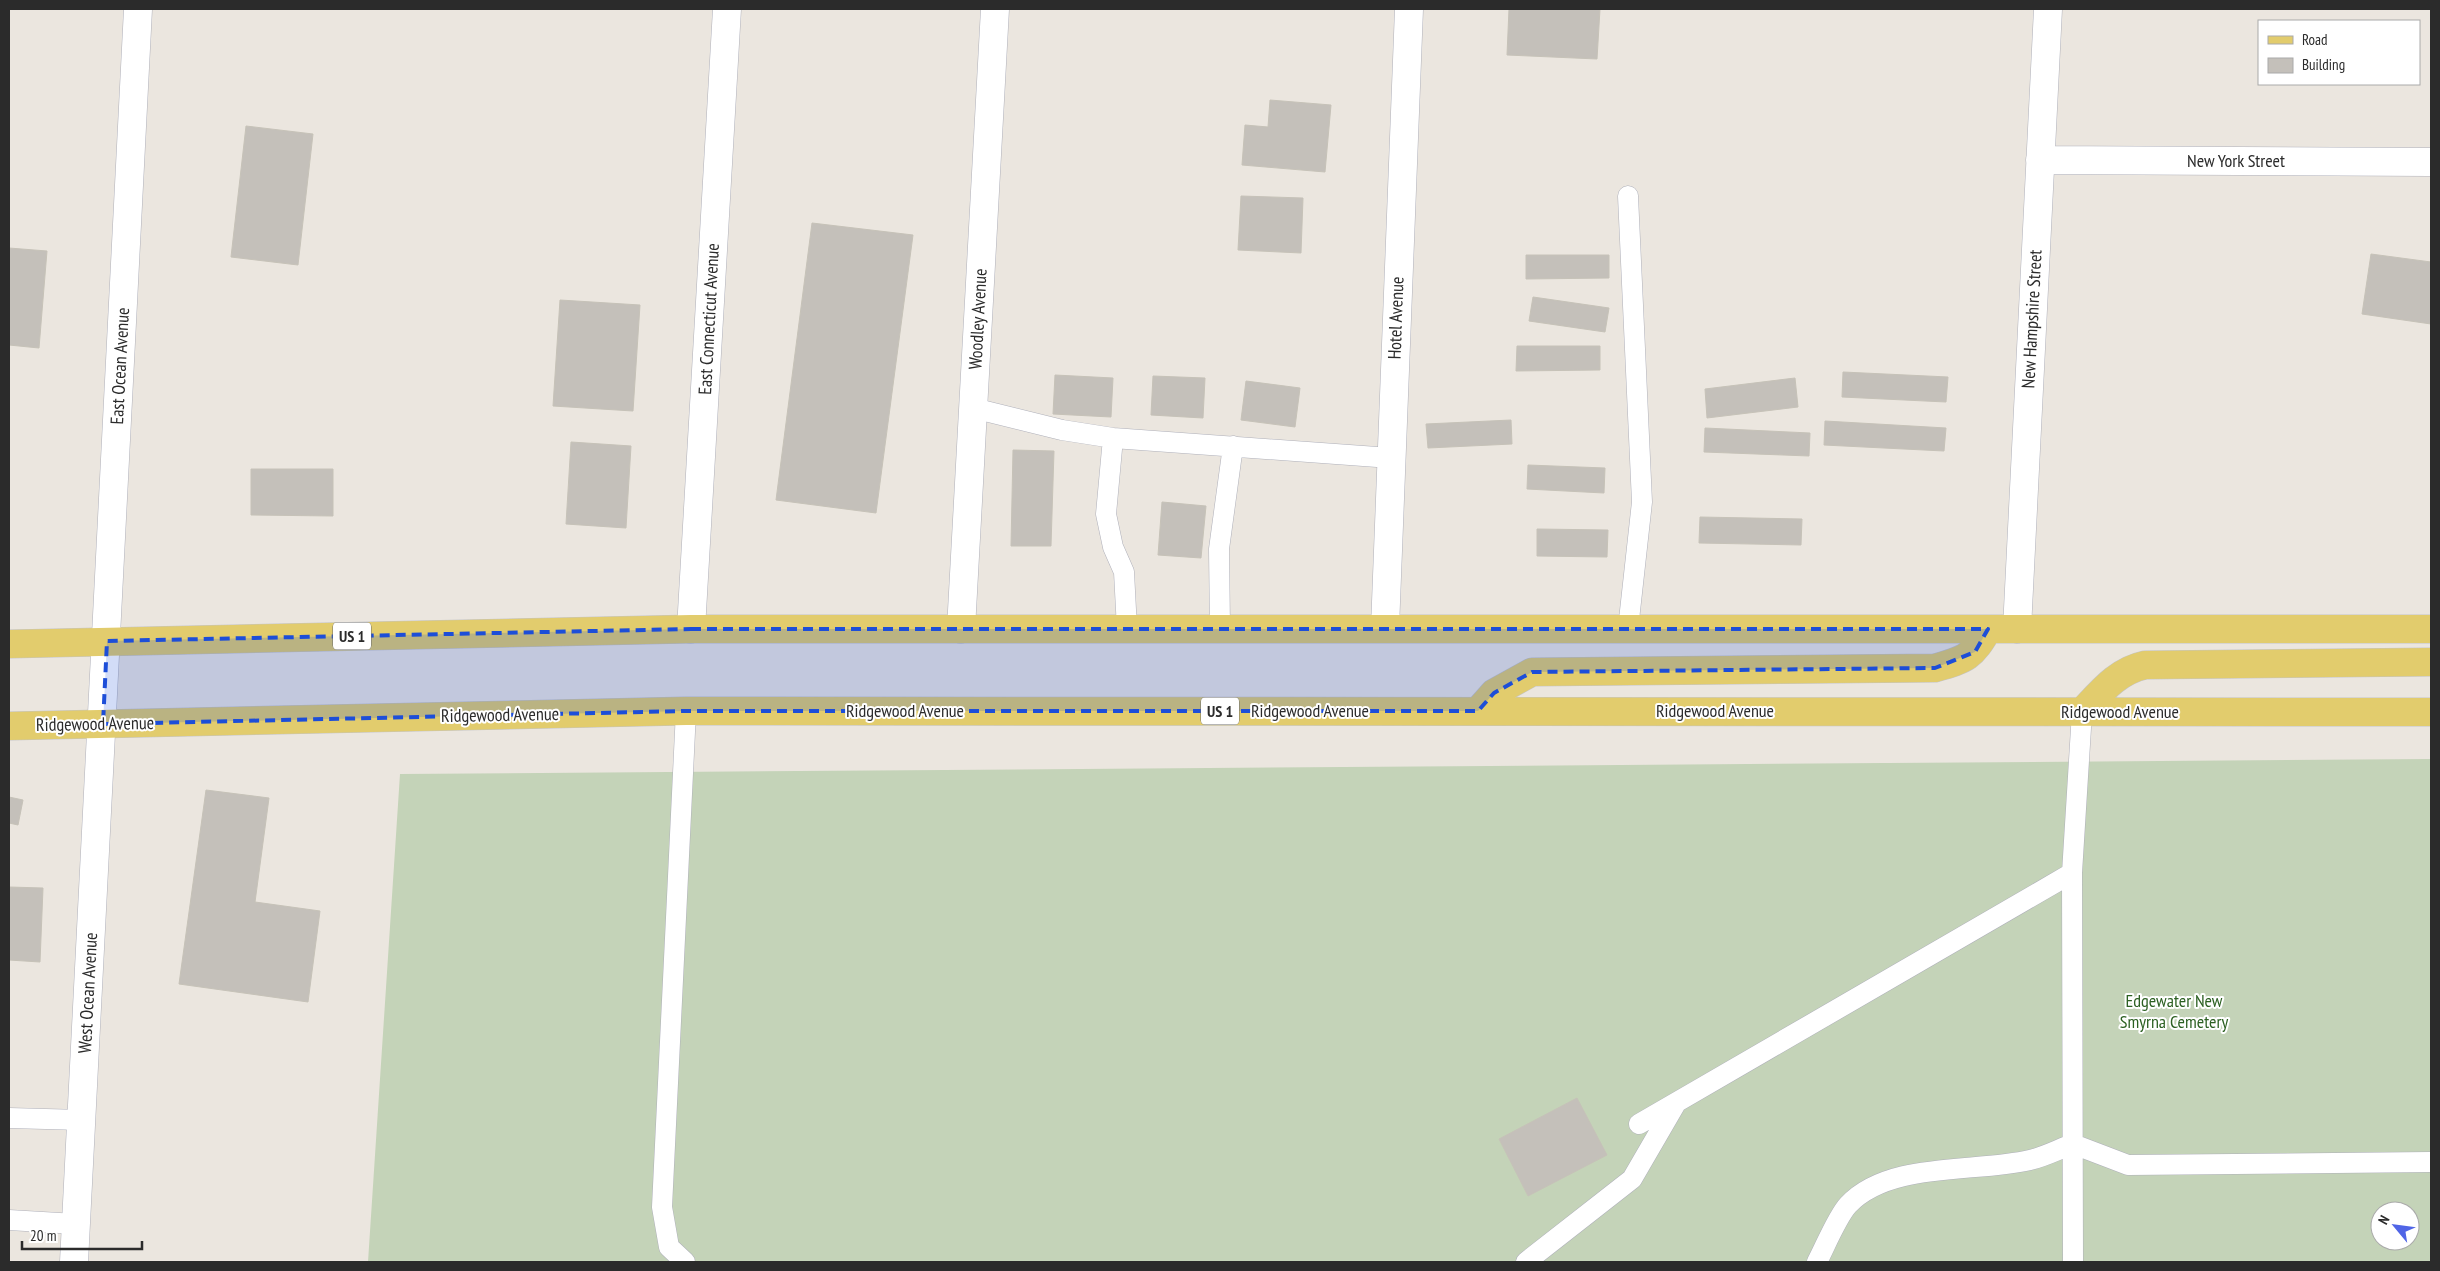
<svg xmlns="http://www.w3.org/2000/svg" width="2440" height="1271" viewBox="0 0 2440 1271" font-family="'PT Sans Narrow',sans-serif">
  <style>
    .cemetery { fill: #c4d3b8; fill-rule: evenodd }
    .building { fill: #c4c0ba; stroke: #c6c2b8 }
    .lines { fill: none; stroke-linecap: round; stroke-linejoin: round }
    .service-casing { stroke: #afb0ba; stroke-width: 21 }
    .minor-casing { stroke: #afb0ba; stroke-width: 29 }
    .primary-casing { stroke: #c4c4c4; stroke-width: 29 }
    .service { stroke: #fff; stroke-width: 20 }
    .minor { stroke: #fff; stroke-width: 28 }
    .primary { stroke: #e2cc6d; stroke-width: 28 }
    .marked { fill: #1d4ed8; fill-opacity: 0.2; stroke: #1d4ed8; stroke-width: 4; stroke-dasharray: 10 6; stroke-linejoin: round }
    .labels { text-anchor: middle; stroke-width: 4; stroke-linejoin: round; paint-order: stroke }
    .shield { fill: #fff; stroke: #6b6b6b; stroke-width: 1 }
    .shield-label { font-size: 16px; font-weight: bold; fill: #2b2b2b }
    .street-label { font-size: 18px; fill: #2b2b2b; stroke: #fff }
    .park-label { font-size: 18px; fill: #2c6022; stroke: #fff }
  </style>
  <rect width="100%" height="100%" fill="#ebe6df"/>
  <!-- cemetery -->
  <path class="cemetery" d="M2431 759V1262H368L400 774ZM2380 1211H2410V1241H2380Z"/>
  <!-- building -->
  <path class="building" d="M1509 9H1600L1597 59 1507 55Z
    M1270 100 1331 105 1325 172 1242 165 1245 125 1268 127Z
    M246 126 313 134 298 265 231 257Z
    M1241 196 1303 198 1301 253 1238 250Z
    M812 223 913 235 876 513 776 500Z
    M9 248 47 251 39 348 9 345Z
    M2371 254 2431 262V324L2362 314Z
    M1526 255H1609V278L1526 279Z
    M1533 297 1609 308 1605 332 1529 321Z
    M560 300 640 305 633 411 553 406Z
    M1517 346H1600V370L1516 371Z
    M1843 372 1948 377 1946 402 1842 397Z
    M1055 375 1113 378 1111 417 1053 414Z
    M1153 376 1205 378 1203 418 1151 415Z
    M1795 378 1798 407 1707 418 1705 389Z
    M1246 381 1300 388 1295 427 1241 420Z
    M1511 420 1512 444 1428 448 1426 424Z
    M1825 421 1946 428 1944 451 1824 445Z
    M1705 428 1810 433 1809 456 1704 452Z
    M571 442 631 446 626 528 566 524Z
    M1013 450 1054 451 1051 546H1011Z
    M1528 465 1605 468 1604 493 1527 489Z
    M251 469H333V516L251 515Z
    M1162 502 1206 506 1201 558 1158 555Z
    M1700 517 1802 519 1801 545 1699 543Z
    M1537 529 1608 530 1607 557 1537 556Z
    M206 790 269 798 255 902 320 911 308 1002 179 984Z
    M9 797 23 800 18 825 9 823Z
    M9 887 43 888 40 962 9 960Z
    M1577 1098 1607 1155 1528 1196 1499 1139Z"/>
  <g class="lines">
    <defs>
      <path id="service" d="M973 408 1062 430 1113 438 1391 458
        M1113 438 1106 514 1113 547 1124 572 1127 629
        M1220 628 1219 549 1233 446
        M1628 629 1642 502 1628 196
        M9 1118 82 1120
        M1639 1124 2072 873
        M9 1220 76 1224
        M685 1262 669 1247 662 1207 686 711
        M1526 1262 1632 1179 1675 1105
        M1817 1262C1825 1247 1837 1217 1848 1205 1889 1161 1976 1173 2030 1160 2044 1157 2059 1149 2073 1144L2128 1165 2431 1162
        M2073 1262 2072 873 2082 712"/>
      <path id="minor" d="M2040 160 2431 162
        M1385 628 1409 9
        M691 629 727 9
        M961 629 995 9
        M2017 629 2048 9
        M74 1262 138 9"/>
      <path id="primary" d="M9 644 691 629H2431
        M1478 711 1494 693 1532 672 1935 668C1967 659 1972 657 1988 629
        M2082 712C2101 692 2117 671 2145 665L2431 662
        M9 726 686 711 2431 712"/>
    </defs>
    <!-- service casing -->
    <use href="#service" class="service-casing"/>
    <!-- minor casing -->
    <use href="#minor" class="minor-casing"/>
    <!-- primary casing -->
    <use href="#primary" class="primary-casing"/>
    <!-- service -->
    <use href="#service" class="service"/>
    <!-- minor -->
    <use href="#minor" class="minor"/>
    <!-- primary -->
    <use href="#primary" class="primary"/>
  </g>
  <!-- marked area -->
  <path class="marked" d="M691 629H1988L1975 652 1935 668 1532 672 1494 693 1478 711H686L103 724 107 641Z"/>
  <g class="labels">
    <!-- shield labels -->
    <g class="shield">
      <rect x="333" y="622.5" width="38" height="27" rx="4"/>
      <rect x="1201" y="697.5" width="38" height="27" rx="4"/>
    </g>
    <g class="shield-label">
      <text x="352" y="642">US 1</text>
      <text x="1220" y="717">US 1</text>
    </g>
    <!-- street labels -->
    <g class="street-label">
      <text x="2236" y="167">New York Street</text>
      <text transform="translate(1396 318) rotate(-88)" y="6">Hotel Avenue</text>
      <text transform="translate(709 319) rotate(-87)" y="6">East Connecticut Avenue</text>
      <text transform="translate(978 319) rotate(-87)" y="6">Woodley Avenue</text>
      <text transform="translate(2032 319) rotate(-87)" y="6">New Hampshire Street</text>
      <text transform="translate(120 366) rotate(-87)" y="6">East Ocean Avenue</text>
      <text x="905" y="717">Ridgewood Avenue</text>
      <text x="1310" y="717">Ridgewood Avenue</text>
      <text x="1715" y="717">Ridgewood Avenue</text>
      <text x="2120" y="718">Ridgewood Avenue</text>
      <text transform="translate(500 715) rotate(-1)" y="6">Ridgewood Avenue</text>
      <text transform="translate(95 724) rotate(-1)" y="6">Ridgewood Avenue</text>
      <text transform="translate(88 993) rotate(-87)" y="6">West Ocean Avenue</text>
    </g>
    <!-- park labels -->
    <g class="park-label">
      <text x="2174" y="1007">Edgewater New<tspan x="2174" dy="21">Smyrna Cemetery</tspan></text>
    </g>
  </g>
  <!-- border -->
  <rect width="2440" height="1271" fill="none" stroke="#2b2b2b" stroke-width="20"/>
  <!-- legend -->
  <rect x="2258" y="20" width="162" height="65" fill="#ffffff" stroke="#aaaaaa"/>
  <rect x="2268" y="36" width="25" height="8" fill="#e2cc6d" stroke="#aaaaaa"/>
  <text x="2302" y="45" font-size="15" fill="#2b2b2b">Road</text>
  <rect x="2268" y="58" width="25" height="15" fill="#c4c0ba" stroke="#aaaaaa"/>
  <text x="2302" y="70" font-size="15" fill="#2b2b2b">Building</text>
  <!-- north arrow -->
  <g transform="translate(2395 1226) rotate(299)"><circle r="24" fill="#ffffff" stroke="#aaaaaa"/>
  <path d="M0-4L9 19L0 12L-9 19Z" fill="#5065e6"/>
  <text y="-8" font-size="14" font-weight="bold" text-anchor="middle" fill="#2b2b2b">N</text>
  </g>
  <!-- scale -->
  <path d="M22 1241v8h120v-8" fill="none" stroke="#2b2b2b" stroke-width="2.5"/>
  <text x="30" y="1241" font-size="15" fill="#2b2b2b" stroke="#ffffff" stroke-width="4" paint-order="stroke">20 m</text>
</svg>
